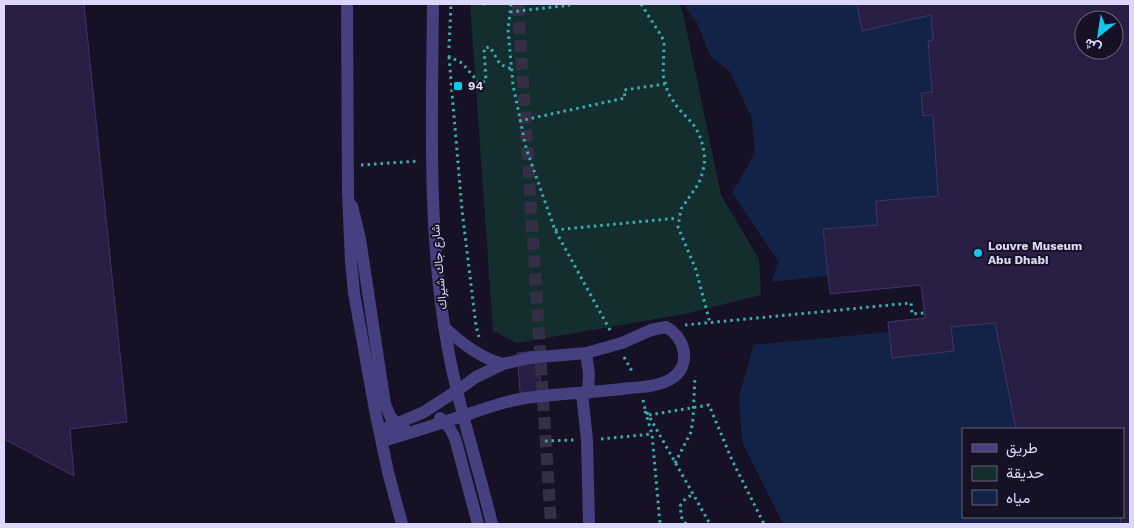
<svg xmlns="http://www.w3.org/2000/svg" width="1134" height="528" viewBox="0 0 1134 528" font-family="'Work Sans',Vazirmatn,sans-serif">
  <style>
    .green { fill: #142d2e }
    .water { fill: #122347; fill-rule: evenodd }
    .pier { fill: #161125 }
    .building { fill: #291e44; stroke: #42326e; fill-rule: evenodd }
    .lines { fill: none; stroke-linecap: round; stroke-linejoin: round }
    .minor-tunnel { stroke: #342f45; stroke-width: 12; stroke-dasharray: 12 6; stroke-linecap: butt }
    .path { stroke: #39adaf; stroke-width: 3; stroke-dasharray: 2.5 4; stroke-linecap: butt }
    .minor { stroke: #463f80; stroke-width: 12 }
    .poi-dot { fill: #12c8ed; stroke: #161125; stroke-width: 2 }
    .labels { text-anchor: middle; stroke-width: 4; stroke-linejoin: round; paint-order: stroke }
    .poi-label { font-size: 12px; font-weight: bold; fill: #ded7fc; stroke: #161125; text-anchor: start }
    .street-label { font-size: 12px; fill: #ded7fc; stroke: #161125 }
  </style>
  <rect width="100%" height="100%" fill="#161125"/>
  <!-- green -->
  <path class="green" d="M470 4H680L684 17 721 195 759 259 761 295 685 314 517 343 493 331Z"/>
  <!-- water -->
  <path class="water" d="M683 4H1130V524H783L742 442 739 396 778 261 732 193 755 153 752 119 730 72 711 57 697 23ZM1084 20H1114V50H1084ZM963 429H1123V517H963Z"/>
  <!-- pier -->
  <path class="pier" d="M828 276 830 294 921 285 925 318 888 321 889 332 751 345 769 282Z"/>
  <!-- building -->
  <path class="building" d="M4 4H84L127 422 70 429 74 476 4 439Z
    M857 4H1130V524H1121L1120 517H1123V429H1016L995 323 951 327 954 351 892 358 888 322 925 318 921 285 830 294 823 229 877 225 876 201 938 196 933 115 923 116 921 93 932 92 928 41 933 40 931 15 862 31ZM1084 20H1114V50H1084Z
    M538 351 542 401 521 403 517 353Z"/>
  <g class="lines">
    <!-- minor-tunnel -->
    <path class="minor-tunnel" d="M518 4 551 524"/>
    <!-- path -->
    <path class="path" d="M483 4H485
      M511 4 508 30 513 85 526 148 555 230 611 332
      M641 4 662 37 664 44 663 75 668 93 678 108 693 124 699 134 703 146 705 159 703 171 699 183 681 209 678 227 696 270 710 323
      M510 12 570 5
      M449 48 451 4
      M448 56 462 63 479 83 486 81 484 48 490 47 500 64 511 69
      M449 57 462 210 476 326 479 337
      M519 121 625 98 624 90 665 84
      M361 165 419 161
      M555 230 678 218
      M685 325 911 303 912 314 924 313
      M624 357 633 373
      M643 400 645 409 710 524
      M645 411 652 434 660 524
      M649 415 709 405 732 460 764 524
      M601 439 652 434
      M545 441 574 440
      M675 463 691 432 693 419 695 376
      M686 524 682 519 680 506 686 498 692 495"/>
    <!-- minor -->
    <path class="minor" d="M347 4 348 194 351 261 354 293 375 410 388 472 402 524
      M433 4C432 111 428 219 444 325 454 393 476 458 492 524
      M352 206 360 239 385 404 391 418 404 428
      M444 327C461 343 480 358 503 364
      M586 353 589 374 588 393
      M582 394 587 440 589 524
      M440 418 449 427 455 438 478 524
      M380 431 424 412 458 390 476 377 503 364 529 358 586 353 622 343 651 330 666 327C686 338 692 366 671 379 660 386 643 387 630 388 594 393 556 393 520 399 503 402 486 408 469 414 440 423 411 433 382 441"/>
  </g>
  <!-- markers -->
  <g class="poi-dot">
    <rect x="453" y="81" width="10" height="10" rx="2.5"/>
    <circle cx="978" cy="253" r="5"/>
  </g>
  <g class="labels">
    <!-- poi labels -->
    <g class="poi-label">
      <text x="468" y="90">94</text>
      <text x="988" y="250">Louvre Museum<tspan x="988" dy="14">Abu Dhabi</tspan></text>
    </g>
    <!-- street labels -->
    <g class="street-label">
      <text transform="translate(439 267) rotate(-95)" y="4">شارع جاك شيراك</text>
    </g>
  </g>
  <!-- border -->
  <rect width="1134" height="528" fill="none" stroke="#ded7fc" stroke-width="10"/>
  <!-- legend -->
  <rect x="962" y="428" width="162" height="90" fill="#161125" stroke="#66607b"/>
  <rect x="972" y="444" width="25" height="8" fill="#463f80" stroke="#66607b"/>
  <text x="1006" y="453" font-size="15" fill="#ded7fc">طريق</text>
  <rect x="972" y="466" width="25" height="15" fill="#142d2e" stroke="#66607b"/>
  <text x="1006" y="478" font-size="15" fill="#ded7fc">حديقة</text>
  <rect x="972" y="490" width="25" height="15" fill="#122347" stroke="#66607b"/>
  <text x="1006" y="503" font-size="15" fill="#ded7fc">مياه</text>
  <!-- north arrow -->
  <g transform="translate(1099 35) rotate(210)"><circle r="24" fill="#161125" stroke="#66607b"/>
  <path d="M0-4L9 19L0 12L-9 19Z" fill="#12c8ed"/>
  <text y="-8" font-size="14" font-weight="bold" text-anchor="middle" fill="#ded7fc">ش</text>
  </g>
</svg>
